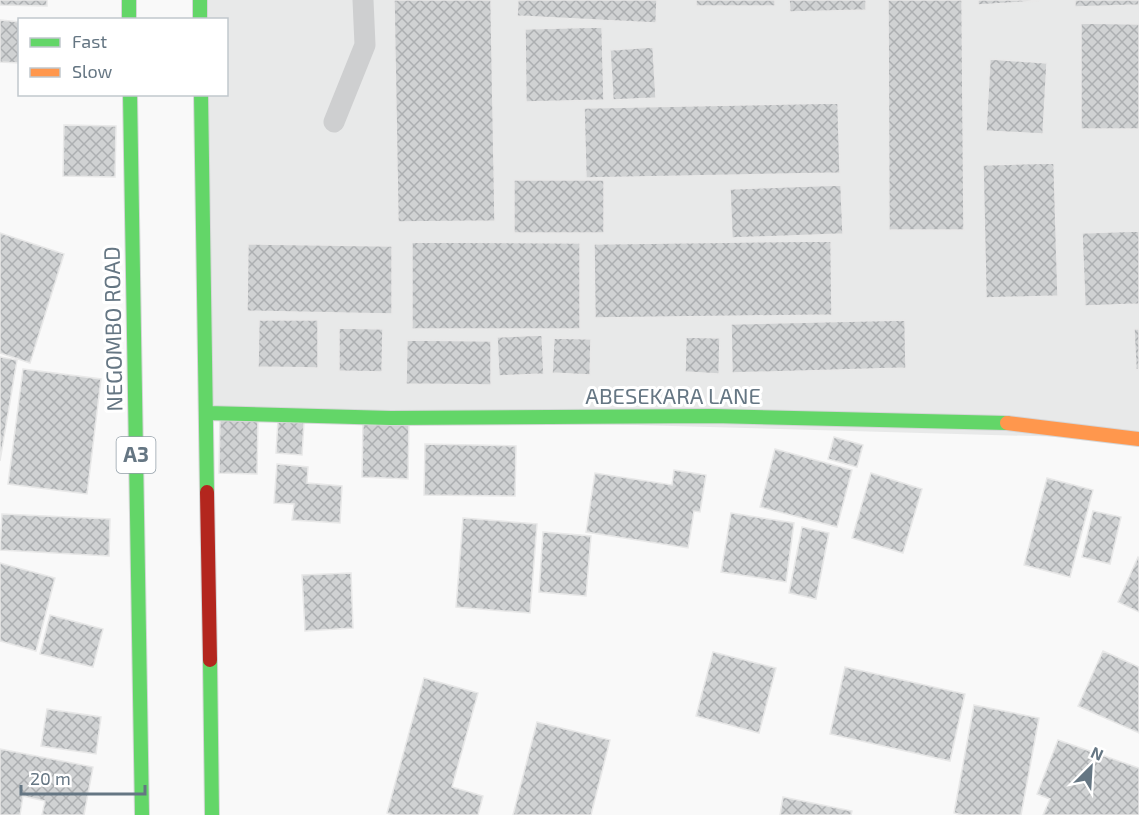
<svg xmlns="http://www.w3.org/2000/svg" width="1139" height="815" viewBox="0 0 1139 815" font-family="'Exo 2',sans-serif">
  <style>
    .built { fill: #e8e9e9 }
    .building { fill: url(#building-cross-hatch); stroke: #e8e8e8; stroke-width: 1.5 }
    .lines { fill: none; stroke-linecap: round; stroke-linejoin: round }
    .fast-casing { stroke: #d5d6d7; stroke-width: 16 }
    .slow-casing { stroke: #d5d6d7; stroke-width: 16 }
    .jam-casing { stroke: #d5d6d7; stroke-width: 16 }
    .lane { stroke: #cecfd0; stroke-width: 21 }
    .fast { stroke: #63d668; stroke-width: 14 }
    .slow { stroke: #ff974d; stroke-width: 14 }
    .jam { stroke: #b3261e; stroke-width: 14 }
    .labels { text-anchor: middle; stroke-width: 6; stroke-linejoin: round; paint-order: stroke }
    .shield { fill: #fff; stroke: #939fa8; stroke-width: 1.5 }
    .shield-label { font-size: 21px; font-weight: bold; fill: #657683 }
    .street-label { font-size: 22px; fill: #657683; stroke: #fff }
  </style>
  <defs>
    <pattern id="building-cross-hatch" width="8" height="8" patternUnits="userSpaceOnUse" patternTransform="scale(1.5)"><rect width="8" height="8" fill="#d0d2d3"/><path d="M0 0l8 8M0 8l8-8" fill="none" stroke="#acafb1"/></pattern>
  </defs>
  <rect width="100%" height="100%" fill="#f9f9f9"/>
  <!-- built -->
  <path class="built" d="M200 0H1139V439L206 413 201 95 226 94V20L200 19Z"/>
  <!-- building -->
  <path class="building" d="M0 0H47V6L0 5Z
    M394 0H491L495 221 398 222Z
    M518 0H657L656 23 517 16Z
    M696 0H775V6H696Z
    M789 0H866V10L790 12Z
    M888 0H962L964 230H889Z
    M978 0H1039V1L978 5Z
    M1075 0H1139V5L1075 7Z
    M0 20 20 22V63L0 62Z
    M1081 23 1139 24V129H1081Z
    M602 27 604 100 526 102 525 29Z
    M653 47 656 98 613 100 610 50Z
    M990 59 1047 63 1043 134 986 131Z
    M838 103 840 173 586 178 584 108Z
    M64 125 116 126 115 177 63 176Z
    M1054 163 1058 296 986 298 983 165Z
    M514 180H604V233H514Z
    M841 185 843 234 732 238 730 189Z
    M1139 231V304L1085 306 1082 233Z
    M0 233 64 254 30 363 0 353Z
    M831 241 832 315 595 318 594 244Z
    M412 242 580 243V329H412Z
    M248 244 392 246V314L247 311Z
    M259 320H318V368L258 367Z
    M905 320 906 368 732 373 731 324Z
    M339 328 383 329 382 372 339 371Z
    M1134 329H1139V369L1136 370Z
    M542 335 544 374 499 376 497 337Z
    M686 337 720 338 719 374 685 372Z
    M554 338 591 339 590 375 552 373Z
    M407 340 491 341V385L406 384Z
    M0 357 17 360 0 461Z
    M23 369 101 379 87 494 8 484Z
    M220 420 258 421 257 474 219 473Z
    M278 420 304 422 302 455 276 453Z
    M363 421 409 423 408 479 362 477Z
    M834 437 863 445 857 467 828 459Z
    M425 444 516 446 515 496 424 495Z
    M775 449 852 470 837 527 760 507Z
    M277 464 308 467 307 483 342 486 340 523 292 520 294 504 274 503Z
    M674 470 706 475 700 512 694 511 688 548 586 532 595 473 672 485Z
    M871 473 922 489 903 553 852 538Z
    M1047 478 1093 490 1070 577 1024 565Z
    M1093 511 1121 517 1110 564 1082 557Z
    M731 513 794 523 786 582 721 572Z
    M2 514 110 519 109 556 0 550Z
    M463 518 537 524 530 613 456 607Z
    M802 527 829 533 816 599 789 593Z
    M543 532 591 536 586 596 539 592Z
    M1138 557 1139 558V612L1118 602Z
    M0 563 55 578 36 651 0 641Z
    M351 573 353 628 305 631 302 575Z
    M50 615 103 629 93 667 40 654Z
    M1103 651 1139 667V733L1078 706Z
    M713 652 776 668 759 733 696 716Z
    M845 667 965 694 950 761 830 734Z
    M424 678 478 693 452 787 483 796 478 815H393L387 813Z
    M974 705 1039 718 1021 815H963L954 813Z
    M47 709 101 717 96 754 41 746Z
    M537 722 610 740 591 815H513Z
    M1058 740 1139 768V815H1043L1050 799 1037 794Z
    M0 749 93 767 84 815H42L45 801 23 796 20 815H0Z
    M783 797 852 811 851 815H780Z"/>
  <g class="lines">
    <defs>
      <path id="fast" d="M129 0V20
        M200 0V20
        M130 94 142 815
        M201 94 207 492
        M206 413 391 418 713 416 1007 423
        M210 660 212 815"/>
      <path id="slow" d="M1007 423 1139 439"/>
      <path id="jam" d="M207 492 210 660"/>
    </defs>
    <!-- fast casing -->
    <use href="#fast" class="fast-casing"/>
    <!-- slow casing -->
    <use href="#slow" class="slow-casing"/>
    <!-- jam casing -->
    <use href="#jam" class="jam-casing"/>
    <!-- lane -->
    <path class="lane" d="M334 122 365 45 363 0"/>
    <!-- fast -->
    <use href="#fast" class="fast"/>
    <!-- slow -->
    <use href="#slow" class="slow"/>
    <!-- jam -->
    <use href="#jam" class="jam"/>
  </g>
  <g class="labels">
    <!-- shield labels -->
    <rect class="shield" x="116.5" y="437" width="39" height="36" rx="4.5"/>
    <g class="shield-label">
      <text x="136" y="462">A3</text>
    </g>
    <!-- street labels -->
    <g class="street-label">
      <text transform="translate(113 329) rotate(-91)" y="8">NEGOMBO ROAD</text>
      <text x="673" y="404">ABESEKARA LANE</text>
    </g>
  </g>
  <!-- legend -->
  <rect x="18" y="18" width="210" height="78" fill="#ffffff" stroke="#c1c8cd" stroke-width="1.5"/>
  <rect x="30" y="38" width="30" height="9" fill="#63d668" stroke="#c1c8cd" stroke-width="1.5"/>
  <text x="72" y="48" font-size="18" fill="#657683">Fast</text>
  <rect x="30" y="68" width="30" height="9" fill="#ff974d" stroke="#c1c8cd" stroke-width="1.5"/>
  <text x="72" y="78" font-size="18" fill="#657683">Slow</text>
  <!-- north arrow -->
  <g transform="translate(1091 767) rotate(24)" stroke="#ffffff" stroke-width="4.5" paint-order="stroke">
  <path d="M0-4.5L10 22L0 15L-10 22Z" fill="#657683"/>
  <text y="-9" font-size="16" font-weight="bold" text-anchor="middle" fill="#657683">N</text>
  </g>
  <!-- scale -->
  <path d="M21 785v9h124v-9" fill="none" stroke="#657683" stroke-width="3"/>
  <text x="30" y="785" font-size="18" fill="#657683" stroke="#ffffff" stroke-width="4.5" paint-order="stroke">20 m</text>
</svg>
